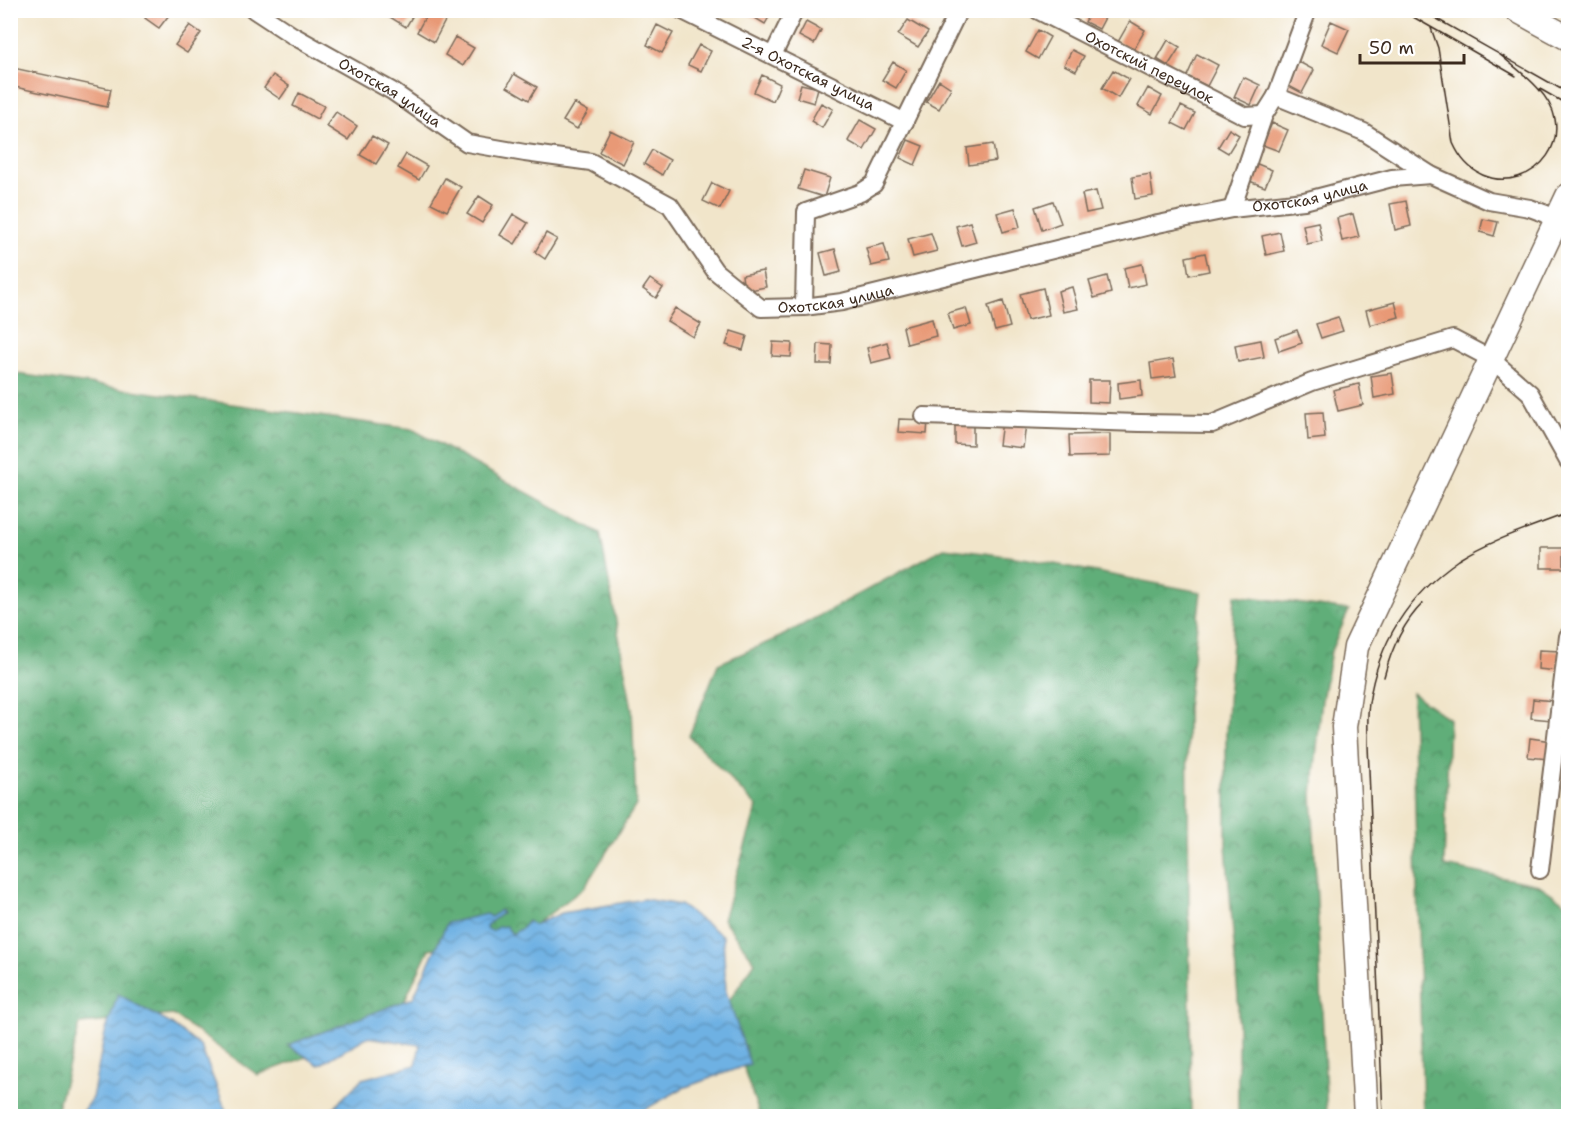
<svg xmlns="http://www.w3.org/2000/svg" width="1579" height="1127" viewBox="0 0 1579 1127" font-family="'Shantell Sans',sans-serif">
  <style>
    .forest { fill: url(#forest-crowns); stroke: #4e6c4c; stroke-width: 1.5 }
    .water { fill: url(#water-waves); stroke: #546e80; stroke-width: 1.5 }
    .building { fill: #e89976 }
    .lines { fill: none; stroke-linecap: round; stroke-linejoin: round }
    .minor-casing { stroke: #7b6b5a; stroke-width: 20 }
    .secondary-casing { stroke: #7b6b5a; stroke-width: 27 }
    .minor { stroke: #fff; stroke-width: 16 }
    .secondary { stroke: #fff; stroke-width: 24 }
    .tram { stroke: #3b2a1e; stroke-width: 1.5 }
    .labels { text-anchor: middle; stroke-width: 4.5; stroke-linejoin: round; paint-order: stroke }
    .street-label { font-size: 15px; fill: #3b2a1e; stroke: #fff }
  </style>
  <defs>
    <pattern id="forest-crowns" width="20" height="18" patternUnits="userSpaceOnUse" patternTransform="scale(1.5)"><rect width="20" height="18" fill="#60ae79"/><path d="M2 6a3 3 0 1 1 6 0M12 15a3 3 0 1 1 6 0" fill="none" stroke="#508e63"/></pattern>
    <pattern id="water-waves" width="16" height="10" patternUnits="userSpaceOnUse" patternTransform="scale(1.5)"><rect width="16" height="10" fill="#6eb1e3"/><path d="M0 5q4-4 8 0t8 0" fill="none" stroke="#5c90b7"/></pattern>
  </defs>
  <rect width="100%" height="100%" fill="#fff"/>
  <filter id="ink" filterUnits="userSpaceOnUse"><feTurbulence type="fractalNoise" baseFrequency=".0167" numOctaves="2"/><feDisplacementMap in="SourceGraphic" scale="12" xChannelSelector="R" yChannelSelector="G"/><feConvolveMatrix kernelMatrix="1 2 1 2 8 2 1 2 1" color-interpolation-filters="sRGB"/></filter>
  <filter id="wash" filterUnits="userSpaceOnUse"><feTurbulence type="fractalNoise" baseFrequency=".008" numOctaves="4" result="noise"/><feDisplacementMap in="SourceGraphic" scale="24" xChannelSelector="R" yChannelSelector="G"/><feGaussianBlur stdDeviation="1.35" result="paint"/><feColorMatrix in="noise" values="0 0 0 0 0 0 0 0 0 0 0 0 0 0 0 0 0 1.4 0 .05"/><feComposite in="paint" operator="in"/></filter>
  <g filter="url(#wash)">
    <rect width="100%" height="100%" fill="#f1e5ca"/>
    <!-- forest -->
    <path class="forest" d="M10 373 412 429 600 533 632 709 636 805 584 888 524 933 429 949 393 1025 258 1075 173 1015 80 1024 55 1116H11Z
      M944 548 1023 558 1201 592 1187 708 1191 1116H760L746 1076 729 1001 755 962 723 919 757 807 689 736 718 664 780 637Z
      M1235 595 1349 610 1331 651 1322 700 1312 794 1327 1116H1238V997L1226 845V734Z
      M1412 693 1449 719 1444 866 1539 885 1568 905V1116H1423Z"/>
    <!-- water -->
    <path class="water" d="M644 899 680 905 723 936 726 991 750 1064 683 1088 633 1116H310L327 1114 362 1079 416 1065 420 1045 367 1037 319 1065 288 1045 413 998 447 923 486 914 491 917 500 910 502 913 487 925 486 928 492 931 498 927 506 926 512 934 522 928 528 921 534 925 562 913Z
      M118 994 171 1024 201 1047 228 1116H79L92 1098 105 1033Z"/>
    <g id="blocks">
      <!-- building -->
      <path class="building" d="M151 10H163L169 15 159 28 145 18Z
        M386 10H405L413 15 406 27 385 14Z
        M753 10H773L765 24 750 15Z
        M1091 10H1109L1099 29 1085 22Z
        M428 12 445 21 434 42 417 32Z
        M908 20 928 32 918 47 898 35Z
        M1130 21 1145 30 1133 51 1118 42Z
        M1331 21 1349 29 1338 52 1321 44Z
        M806 22 821 30 814 44 799 36Z
        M190 25 201 33 187 53 175 45Z
        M657 25 673 33 662 53 647 45Z
        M1038 30 1050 37 1038 59 1026 52Z
        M455 37 474 48 463 66 445 55Z
        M1168 40 1180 47 1168 66 1157 59Z
        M699 45 711 51 701 71 688 65Z
        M1072 50 1084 56 1076 71 1064 65Z
        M10 53 16 54 13 68 111 89 107 107 10 86Z
        M1197 54 1218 65 1207 86 1187 76Z
        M893 62 906 70 896 88 882 80Z
        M1299 62 1314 70 1302 93 1287 85Z
        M1113 70 1129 79 1118 98 1102 88Z
        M514 74 537 87 529 100 507 87Z
        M273 75 289 86 280 99 264 88Z
        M762 75 780 84 773 101 754 92Z
        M1243 77 1260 85 1251 105 1234 97Z
        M939 80 951 88 939 109 926 102Z
        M801 84 818 88 814 103 797 98Z
        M1148 88 1162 96 1152 114 1138 106Z
        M299 93 324 106 317 119 293 106Z
        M574 103 588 111 577 129 563 121Z
        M821 103 833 109 822 128 811 121Z
        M1181 106 1195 113 1186 130 1172 123Z
        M336 112 357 126 348 140 326 126Z
        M860 120 876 129 864 150 848 141Z
        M1272 123 1288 130 1279 151 1263 145Z
        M1229 129 1239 135 1228 153 1218 147Z
        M610 130 634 142 623 164 599 152Z
        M372 136 388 145 376 164 360 155Z
        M908 140 923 146 915 165 900 158Z
        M993 144 996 161 969 165 967 148Z
        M652 150 670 160 662 175 644 164Z
        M406 154 427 166 419 180 398 168Z
        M1255 163 1272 170 1265 187 1247 180Z
        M804 170 830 178 824 197 798 189Z
        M1150 174 1153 196 1135 199 1132 177Z
        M445 178 461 187 447 211 431 203Z
        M712 183 729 191 720 209 703 201Z
        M1096 191 1101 210 1086 213 1082 194Z
        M479 196 493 205 482 223 467 214Z
        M1053 201 1061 223 1042 230 1035 207Z
        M1406 201 1411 226 1395 230 1390 204Z
        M1015 208 1020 227 1003 232 997 213Z
        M513 214 528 223 515 244 500 235Z
        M1353 214 1359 237 1342 241 1337 218Z
        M1483 219 1498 222 1494 236 1480 232Z
        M970 222 976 242 962 246 956 226Z
        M1318 222 1322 241 1307 244 1303 225Z
        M1280 232 1284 251 1266 255 1262 236Z
        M546 233 557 239 545 259 535 252Z
        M931 233 937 251 913 257 908 239Z
        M884 244 889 262 871 266 866 248Z
        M835 249 841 272 826 276 820 253Z
        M1205 253 1209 271 1189 275 1186 257Z
        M1142 264 1146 284 1128 288 1124 268Z
        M763 271 766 287 744 291 742 275Z
        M1107 276 1111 293 1094 298 1089 281Z
        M650 279 663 288 656 298 643 289Z
        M1072 287 1078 309 1063 312 1058 291Z
        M1043 288 1049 315 1027 320 1020 294Z
        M1003 301 1010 327 995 331 988 306Z
        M1395 302 1399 317 1370 325 1366 310Z
        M675 308 701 324 693 337 667 321Z
        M966 308 971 325 953 330 948 313Z
        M1338 317 1343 331 1321 338 1316 324Z
        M932 319 936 336 907 344 903 327Z
        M1297 330 1302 343 1279 351 1275 338Z
        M731 331 747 336 743 350 726 345Z
        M1261 340 1264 357 1238 362 1235 345Z
        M773 342 792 343 791 357 772 356Z
        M887 342 891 358 871 363 867 348Z
        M818 344 832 345 831 364H817Z
        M1173 359 1176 376 1152 379 1150 363Z
        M1392 373 1395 394 1374 398 1371 376Z
        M1089 380H1110L1109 403 1089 402Z
        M1141 380 1142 396 1119 399 1118 383Z
        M1359 384 1363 405 1338 411 1333 390Z
        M1323 412 1325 438 1308 440 1306 413Z
        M899 419 928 420 927 434 898 432Z
        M955 421H973V445L955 444Z
        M1002 421 1026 424 1023 448 999 445Z
        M1110 434V456L1070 457 1069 435Z
        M1541 548H1564V568H1541Z
        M1539 650 1560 651 1558 671 1538 669Z
        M1533 699 1554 701 1552 720 1531 718Z
        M1530 738 1551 741 1549 759 1528 757Z"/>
    </g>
  </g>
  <g filter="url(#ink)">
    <use href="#blocks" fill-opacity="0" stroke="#7b6b5a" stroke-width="1.5"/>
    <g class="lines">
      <defs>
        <g id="minor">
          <path id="s1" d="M254 10 292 35 392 91 467 143 525 153 591 162 670 205 715 271 761 308 804 307 842 302 1158 224 1232 209 1304 201 1392 178 1431 175"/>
          <path id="s2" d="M681 10 905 122"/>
          <path id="s3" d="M1037 10 1245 116 1264 115"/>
          <path d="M773 55 795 10"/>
          <path d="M1276 96 1308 10"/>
          <path d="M1232 209 1264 115 1276 96 1364 132 1431 175 1489 201 1530 208 1557 218"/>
          <path d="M804 307 806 212 860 193 874 184 959 10"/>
          <path d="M924 416 1139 423 1212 424 1312 382 1453 339 1491 359 1530 393 1568 461"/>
          <path d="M1540 870 1568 636"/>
        </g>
        <path id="secondary" d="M1517 10 1568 38
          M1366 1116 1344 727 1356 647 1568 196"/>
      </defs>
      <!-- minor casing -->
      <use href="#minor" class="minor-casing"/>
      <!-- secondary casing -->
      <use href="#secondary" class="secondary-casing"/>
      <!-- minor -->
      <use href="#minor" class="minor"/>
      <!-- secondary -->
      <use href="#secondary" class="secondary"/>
      <!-- tram -->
      <path class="tram" d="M1401 10 1516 76
        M1421 10 1568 93
        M1431 28 1438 48 1453 143C1482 209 1565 175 1555 119 1550 92 1519 71 1499 54
        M1540 89 1568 105
        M1384 677C1391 650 1403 623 1423 603
        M1383 1116 1368 745C1368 731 1367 717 1369 703 1378 643 1408 595 1459 560 1492 539 1532 527 1568 513"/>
    </g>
  </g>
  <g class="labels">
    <!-- street labels -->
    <g class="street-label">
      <text dy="5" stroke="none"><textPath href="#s3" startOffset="126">Охотский переулок</textPath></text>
      <text dy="5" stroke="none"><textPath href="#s2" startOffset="142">2-я Охотская улица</textPath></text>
      <text dy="5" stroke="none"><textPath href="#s1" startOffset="159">Охотская улица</textPath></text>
      <text dy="5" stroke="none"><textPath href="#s1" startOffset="1167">Охотская улица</textPath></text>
      <text dy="5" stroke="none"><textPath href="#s1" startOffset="681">Охотская улица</textPath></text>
    </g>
  </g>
  <!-- margin -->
  <rect width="1579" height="1127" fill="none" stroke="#fff" stroke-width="36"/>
  <!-- scale -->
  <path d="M1360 54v9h104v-9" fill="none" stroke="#3b2a1e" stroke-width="3"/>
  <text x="1369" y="54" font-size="18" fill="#3b2a1e" stroke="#ffffff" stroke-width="4.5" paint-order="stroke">50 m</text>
</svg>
